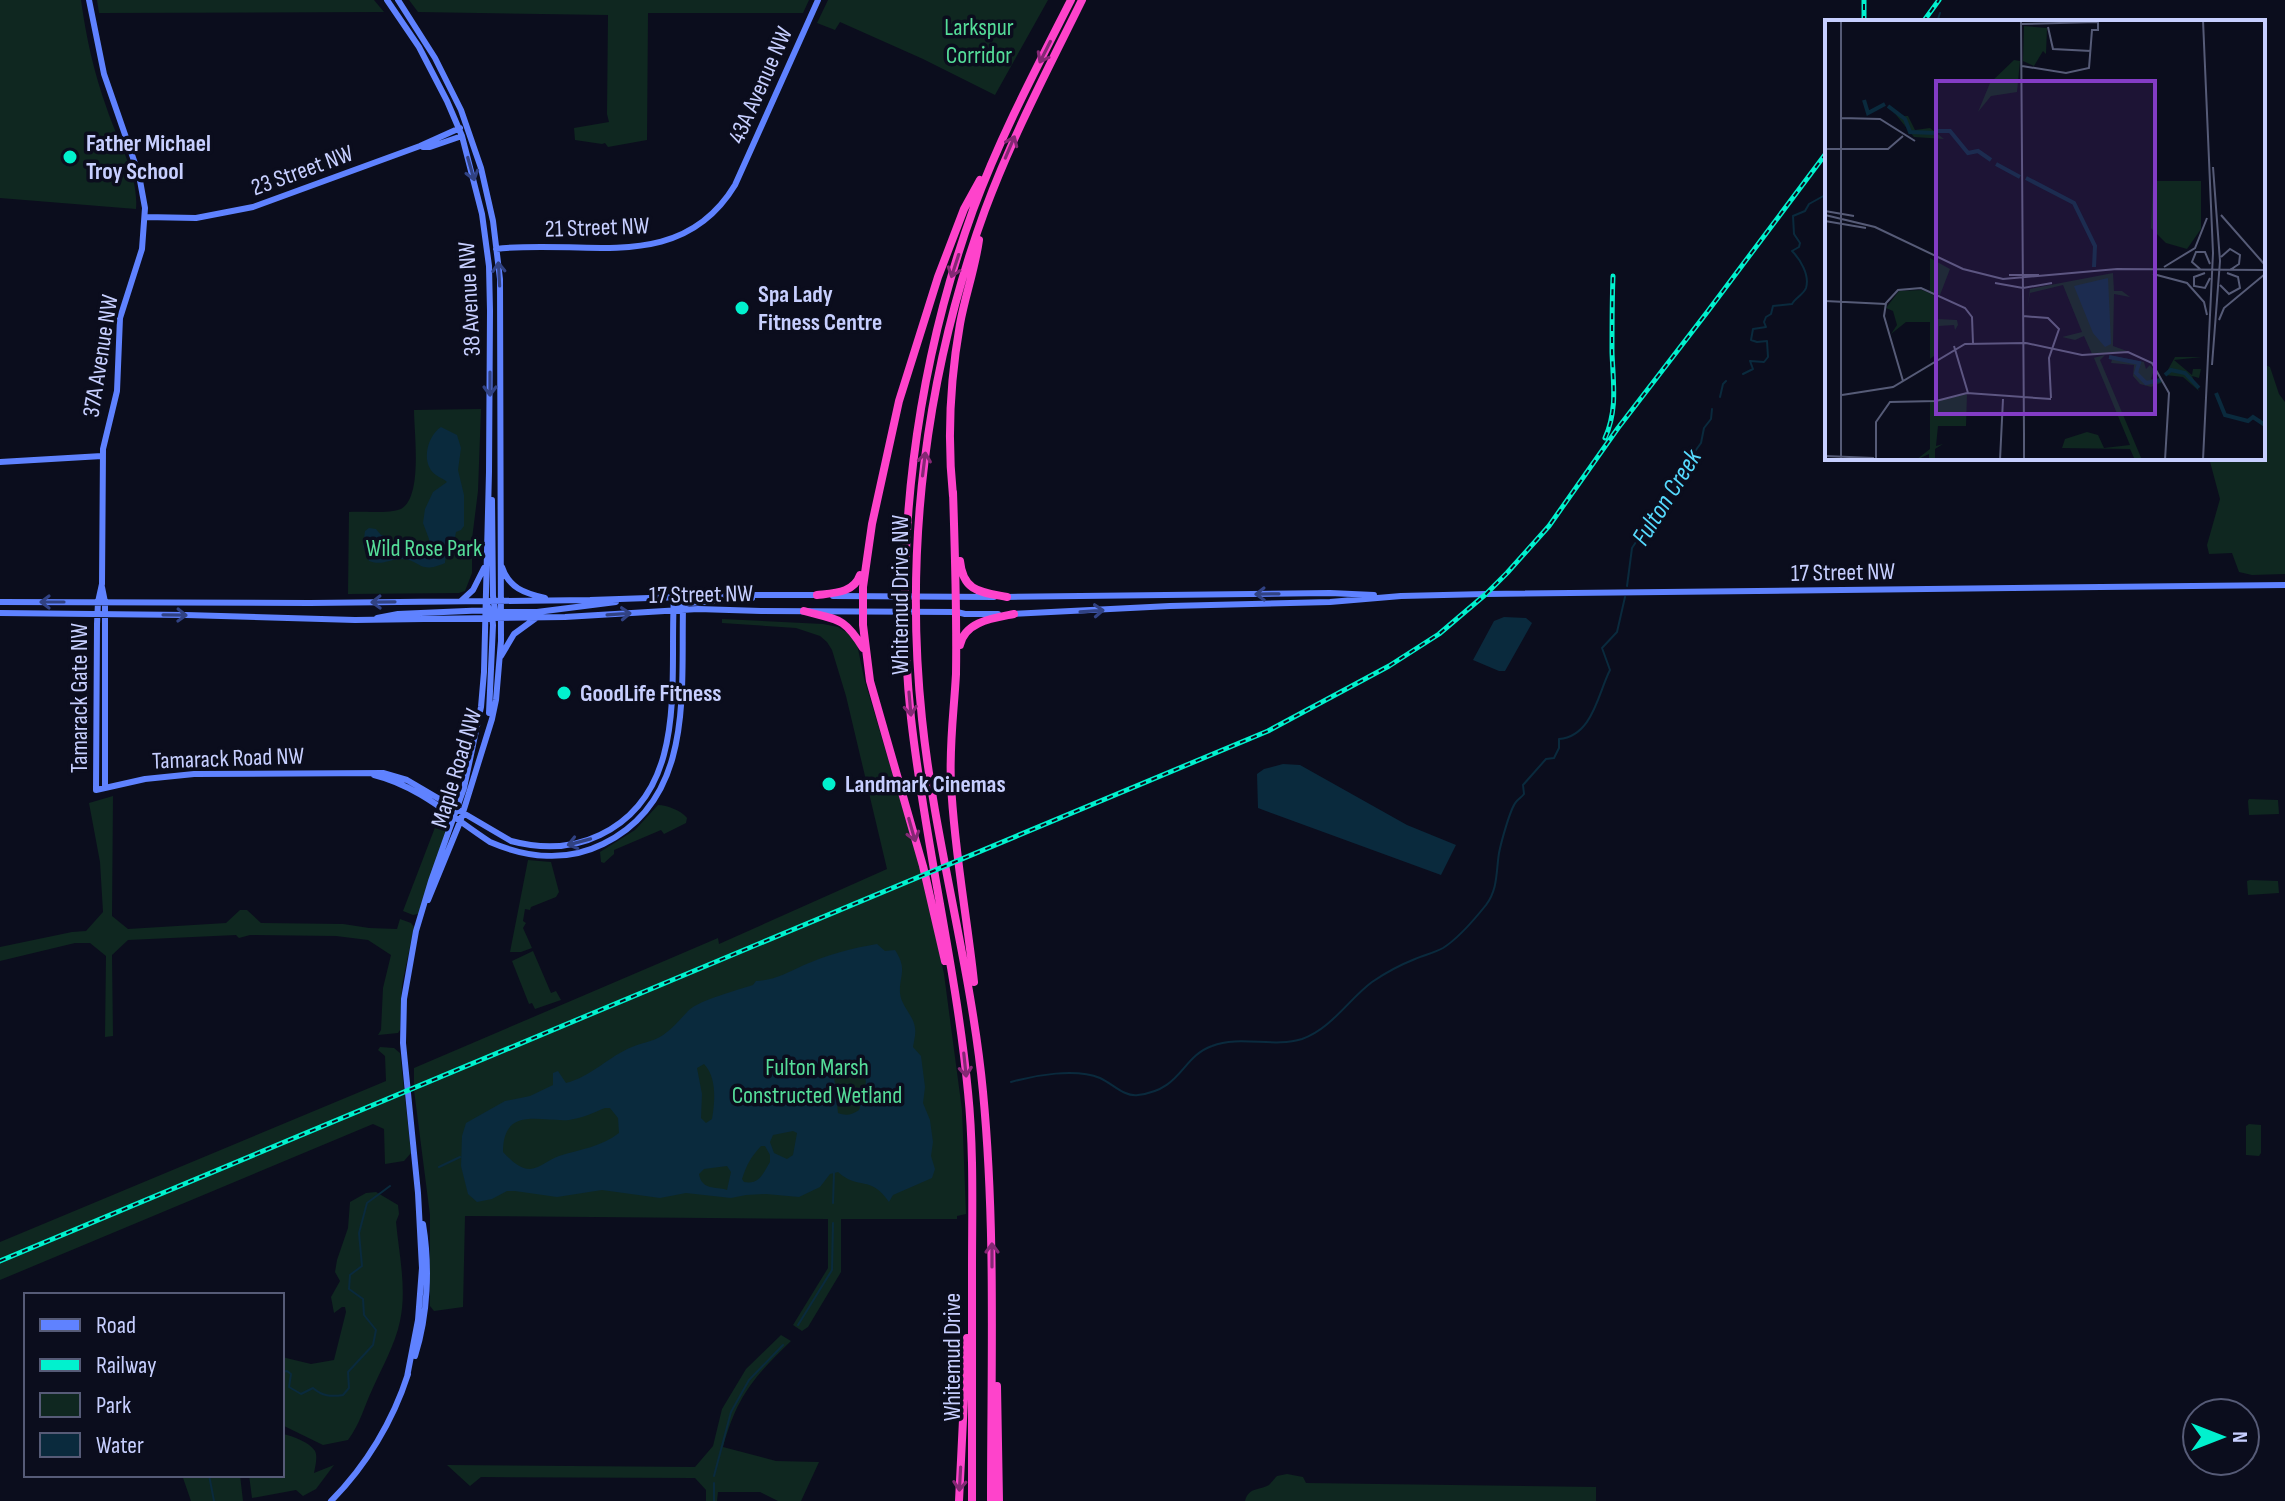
<svg xmlns="http://www.w3.org/2000/svg" width="2285" height="1501" viewBox="0 0 2285 1501" font-family="'Sofia Sans Condensed',sans-serif">
  <style>
    .green { fill: #0f2720 }
    .water { fill: #0a2a3d; fill-rule: evenodd }
    .lines { fill: none; stroke-linecap: round; stroke-linejoin: round }
    .stream { stroke: #0a2a3d; stroke-width: 2 }
    .secondary { stroke: #5f82ff; stroke-width: 6 }
    .highway { stroke: #fe43cb; stroke-width: 8 }
    .rail-casing { stroke: #01f1ce; stroke-width: 5 }
    .rail { stroke: #0b0d1d; stroke-width: 2; stroke-dasharray: 6; stroke-linecap: butt }
    .oneway { stroke: #842874 }
    .oneway2 { stroke: #314283 }
    .poi-dot { fill: #01f1ce; stroke: #0b0d1d; stroke-width: 3 }
    .labels { text-anchor: middle; stroke-width: 7; stroke-linejoin: round; paint-order: stroke }
    .park-label { font-size: 24px; fill: #5d9; stroke: #0b0d1d }
    .street-label { font-size: 24px; fill: #c7cfff; stroke: #0b0d1d }
    .poi-label { font-size: 24px; font-weight: bold; fill: #c7cfff; stroke: #0b0d1d; text-anchor: start }
    .water-label { font-size: 26px; font-style: italic; fill: #56dafe; stroke: #0b0d1d }
    .inset-river { fill: none; stroke: #0a2a3d; stroke-width: 4 }
    .inset-road { fill: none; stroke: #565b77; stroke-width: 2 }
    .view { fill: #833cc5; fill-opacity: 0.15; stroke: #833cc5; stroke-width: 4 }
    .inset-edge { fill: none; stroke: #c7cfff; stroke-width: 4 }
  </style>
  <rect width="100%" height="100%" fill="#0b0d1d"/>
  <!-- green -->
  <path class="green" d="M0 0H81C86 37 94 73 107 109 117 140 139 175 136 209L0 198Z
    M97 0H374L384 12 99 13Z
    M409 0H809L803 13H648L647 140 608 147 605 143 602 144 575 140 574 128 609 122 607 114 608 15 418 12Z
    M828 0H1048L995 95 923 59 840 22 835 30 817 23Z
    M2263 364 2270 367 2279 394 2285 402V574L2252 575 2239 572 2232 553 2209 554 2207 545 2220 499 2209 458H2263Z
    M481 409 478 491 472 539V573L465 591 459 593 348 594 349 512C362 511 389 514 401 509 423 497 414 433 414 410Z
    M722 619 823 624 838 627 846 632 848 630 857 644 864 678 921 870 944 974 962 1110 966 1214 957 1216V1219H841V1272L808 1327 802 1331 793 1325 828 1268V1219L465 1216 463 1307 434 1311 430 1306V1215L414 1090V1068L718 938 719 944 887 869 846 696 832 650 827 642 820 636 796 628 722 623Z
    M113 796 112 916 128 929 226 923 240 910H247L261 923 343 924 369 928 397 929 400 919 411 923 414 927 402 985 400 1030 398 1033 378 1035 381 1030 383 988 391 955 368 940 336 936 250 935 239 938 236 935 128 940 112 955 113 1036 105 1037 106 956 90 943H75L0 961V947L72 932 86 931 103 912 100 862 89 803Z
    M2249 799 2278 800 2279 814 2249 815 2248 801Z
    M658 805C667 805 682 811 687 818L686 823 664 834 661 830 614 850V854L604 863 601 862 600 852 635 830Z
    M437 810 450 821 418 914 413 915 403 911 439 817Z
    M528 860 551 862 559 892 556 897 531 907 530 910 525 909 523 921 526 923 523 928 532 948 521 952H510Z
    M2250 880 2278 881 2279 893 2248 895 2247 881Z
    M533 951 551 993 556 991 561 1000 535 1009 532 1003 529 1004 512 961Z
    M380 1047 394 1048 400 1053 411 1153 404 1161 385 1164 384 1129 373 1124 0 1280V1242L386 1081 385 1056 378 1050Z
    M2249 1124 2261 1125V1153L2259 1156 2246 1155V1126Z
    M376 1192 398 1205 399 1214 396 1222C399 1254 407 1289 400 1321 395 1345 382 1367 372 1390 364 1407 360 1424 348 1440L323 1445 282 1425V1357L311 1364 334 1360 346 1312 345 1307H342L334 1313 331 1297 340 1281 335 1272 337 1260 348 1228 350 1202 366 1193Z
    M781 1335 791 1341C754 1377 737 1396 723 1447L776 1461 819 1462 801 1501H778L760 1492H718L717 1501H706V1490L695 1478 481 1477 470 1486 447 1465 695 1467 713 1446 722 1409 746 1369Z
    M283 1434C293 1436 309 1442 315 1451 318 1457 315 1467 314 1473L334 1465 316 1489 303 1496 296 1490 252 1498 249 1475H282Z
    M1287 1474 1303 1477 1306 1483 1596 1487V1501H1245C1249 1487 1258 1491 1269 1485 1270 1484 1275 1478 1277 1476Z
    M182 1475H240L243 1501H191Z"/>
  <!-- water -->
  <path class="water" d="M441 427 457 435 461 448 458 470 464 495V526L461 530 456 532 454 543 457 546V548L446 550 445 563C418 575 421 559 401 559 389 559 383 566 369 561L363 546 365 531 369 528 376 529 381 535 390 537C397 551 416 555 429 546V539L423 523 425 509 433 492 447 482C444 479 440 478 436 475 420 464 427 436 441 427Z
    M1504 617 1526 618 1532 623 1505 671H1499L1473 660 1494 621Z
    M1283 764 1300 765 1407 825 1456 845 1441 875 1258 808 1257 774 1264 769Z
    M877 944 885 951 895 950C908 970 899 975 900 993 901 1006 914 1016 915 1028 916 1034 914 1041 913 1047L921 1056 925 1087 923 1103 930 1120 933 1142 931 1156 935 1169 932 1178 893 1195 889 1202C870 1174 859 1191 838 1172L830 1174 820 1187 799 1197 766 1194 746 1195 731 1198 686 1193 660 1198 602 1190 557 1197 515 1191H507L492 1199 477 1202 468 1194 461 1166 462 1136 466 1123 505 1101 530 1096 553 1085V1073L558 1071 566 1083C591 1077 609 1056 632 1047 644 1042 657 1041 667 1032 675 1026 682 1017 689 1010 700 1000 738 990 753 985L756 981C776 980 786 973 804 965 827 955 852 948 877 944ZM844 1063C875 1064 866 1089 859 1110 852 1115 846 1116 838 1113L834 1076 838 1067ZM704 1064C717 1077 715 1102 712 1119L706 1123 701 1118 702 1094 697 1068ZM605 1108H610L618 1118 619 1133C601 1147 581 1149 559 1156 549 1159 541 1168 530 1169 519 1169 510 1159 503 1152 503 1106 540 1122 569 1120 582 1118 593 1113 605 1108ZM793 1131 797 1133 793 1155 787 1159 774 1153 770 1142 773 1135ZM761 1146H765L770 1155V1162C763 1173 760 1185 744 1182L742 1179C747 1164 751 1157 761 1146ZM727 1166 731 1172 727 1190C716 1186 702 1191 699 1174L704 1169Z"/>
  <g class="lines">
    <!-- stream -->
    <path class="stream" d="M1937 22 1940 13
      M1743 374 1753 369 1750 361 1764 362 1768 357 1767 341 1757 342 1751 340 1753 329 1766 327 1764 322 1766 317 1771 314 1773 306 1792 304C1795 298 1804 294 1806 288 1810 275 1800 259 1792 251L1799 247 1800 243 1794 234 1793 216 1805 211 1809 204 1827 194
      M1720 397 1723 384 1726 381
      M1627 586 1632 548 1666 497 1672 483 1701 443 1704 428 1711 419 1712 409
      M1011 1082C1035 1075 1076 1068 1100 1078 1113 1084 1124 1097 1138 1095 1182 1090 1181 1057 1212 1046 1240 1035 1273 1048 1302 1039 1331 1029 1349 999 1372 982 1385 973 1400 965 1415 959 1424 955 1434 953 1443 948 1459 938 1474 920 1486 905 1498 889 1496 872 1499 853 1501 843 1510 809 1516 802 1518 799 1522 797 1524 794L1523 785 1546 759 1554 758 1559 748V739C1593 736 1598 693 1610 670L1602 648 1617 632 1625 597
      M439 1167 460 1157
      M833 1203 834 1172
      M798 1325 832 1270 833 1223
      M282 1372 287 1371 291 1374 289 1387 301 1394 313 1388C322 1396 331 1397 343 1395L349 1388 348 1372 373 1345 376 1330 364 1315 363 1299 349 1289 350 1275 362 1266 359 1233 367 1203 390 1186
      M209 1475 214 1501
      M714 1476 731 1412 749 1380 783 1345
      M714 1501V1483"/>
    <!-- secondary -->
    <path class="secondary" d="M89 0 104 74 139 175 145 208 142 249 120 318 117 391 103 449 102 584 98 602 97 624 96 790 145 779 194 774 383 773 407 780 511 841C541 849 571 849 600 835 690 792 669 679 674 597
      M387 0 419 47 447 101 462 136 482 214 489 266 490 311 489 472 484 672 481 707 464 788 431 881 416 931 404 999 403 1043 418 1193 422 1268 418 1320 407 1377
      M398 0 435 58 461 110 481 168 493 221 500 279 501 641 496 700 492 719 460 822 428 900
      M423 147H430L462 136
      M145 217 196 218 253 207 420 146 460 128
      M496 249C583 238 680 276 735 185L818 0
      M0 462 102 456
      M492 500 493 596 495 610 498 616
      M502 567C509 588 524 593 545 598
      M102 587 105 602V787
      M833 596 994 597
      M1005 597 1330 593 1374 595
      M461 601 473 590 484 568
      M0 602 310 603 590 600 737 595H818
      M486 602 492 615 493 625 489 713
      M676 607 689 603 752 598
      M0 613 186 615 355 620 565 617 698 609 761 611 957 612 965 614H998
      M1013 614 1170 606 1330 602 1401 596 1486 594 2285 585
      M488 617 501 612H537L616 602
      M377 618 398 614 489 610
      M501 656 514 634 536 618
      M374 775C419 786 453 818 490 842 527 858 567 862 603 844 694 800 681 693 683 609
      M415 1356C428 1315 430 1267 423 1224
      M331 1501C366 1466 393 1421 408 1374"/>
    <!-- highway -->
    <path class="highway" d="M953 492C955 552 957 613 956 674 954 711 949 746 951 783 954 850 967 916 974 982
      M953 496C947 438 950 381 960 324 965 296 975 269 979 240
      M960 561C963 592 981 592 1007 597
      M817 595C834 593 854 593 860 575
      M804 611C838 620 844 617 863 648
      M960 645C965 621 994 618 1014 614
      M945 961 923 866 870 681 863 625V587L872 524 899 401 938 277 964 209 980 180
      M997 1386 999 1501
      M959 1501 967 1338
      M972 1501C972 1424 972 1347 972 1270 972 1210 974 1151 968 1092 956 967 925 844 911 718 893 547 915 371 973 210 1000 137 1036 69 1071 0
      M991 1501C991 1365 996 1228 983 1092 971 966 935 844 922 719 904 547 926 372 985 210 1012 137 1048 69 1082 0"/>
    <defs>
      <path id="rail" d="M1864 22V0
        M1923 22 1939 0
        M1605 438C1618 409 1613 382 1612 352 1612 326 1612 301 1613 276
        M0 1261 1268 731 1389 666 1439 634 1486 594 1507 573 1549 526 1618 428 1708 311 1827 152"/>
    </defs>
    <!-- rail casing -->
    <use href="#rail" class="rail-casing"/>
    <!-- rail -->
    <use href="#rail" class="rail"/>
  </g>
  <!-- one-way arrows -->
  <defs><path id="oneway-shaft" d="M-6 0H5M1.5-3L5.5 0L1.5 3" fill="none" stroke-width="1.6" stroke-linecap="round" stroke-linejoin="round" transform="scale(2)"/></defs>
  <g class="oneway">
    <use href="#oneway-shaft" transform="translate(1045 52) rotate(117)"/>
    <use href="#oneway-shaft" transform="translate(1010 147) rotate(-67)"/>
    <use href="#oneway-shaft" transform="translate(955 266) rotate(108)"/>
    <use href="#oneway-shaft" transform="translate(924 464) rotate(-83)"/>
    <use href="#oneway-shaft" transform="translate(910 704) rotate(85)"/>
    <use href="#oneway-shaft" transform="translate(912 830) rotate(74)"/>
    <use href="#oneway-shaft" transform="translate(965 1065) rotate(84)"/>
    <use href="#oneway-shaft" transform="translate(992 1255) rotate(-90)"/>
    <use href="#oneway-shaft" transform="translate(960 1479) rotate(93)"/>
  </g>
  <g class="oneway2">
    <use href="#oneway-shaft" transform="translate(471 169) rotate(74)"/>
    <use href="#oneway-shaft" transform="translate(499 274) rotate(-93)"/>
    <use href="#oneway-shaft" transform="translate(490 384) rotate(90)"/>
    <use href="#oneway-shaft" transform="translate(1267 594) rotate(179)"/>
    <use href="#oneway-shaft" transform="translate(52 602) rotate(-180)"/>
    <use href="#oneway-shaft" transform="translate(383 602) rotate(179)"/>
    <use href="#oneway-shaft" transform="translate(1092 611) rotate(-4)"/>
    <use href="#oneway-shaft" transform="translate(619 614) rotate(-4)"/>
    <use href="#oneway-shaft" transform="translate(175 615) rotate(1)"/>
    <use href="#oneway-shaft" transform="translate(579 842) rotate(165)"/>
  </g>
  <!-- markers -->
  <g class="poi-dot">
    <circle cx="70" cy="157" r="8"/>
    <circle cx="742" cy="308" r="8"/>
    <circle cx="564" cy="693" r="8"/>
    <circle cx="829" cy="784" r="8"/>
  </g>
  <g class="labels">
    <!-- park labels -->
    <g class="park-label">
      <text x="979" y="35">Larkspur<tspan x="979" dy="28">Corridor</tspan></text>
      <text x="424" y="556">Wild Rose Park</text>
      <text x="817" y="1075">Fulton Marsh<tspan x="817" dy="28">Constructed Wetland</tspan></text>
    </g>
    <!-- street labels -->
    <g class="street-label">
      <text transform="translate(760 85) rotate(-66)" y="8">43A Avenue NW</text>
      <text transform="translate(302 170) rotate(-20)" y="8">23 Street NW</text>
      <text transform="translate(597 227) rotate(-2)" y="8">21 Street NW</text>
      <text transform="translate(469 299) rotate(-93)" y="8">38 Avenue NW</text>
      <text transform="translate(100 356) rotate(-81)" y="8">37A Avenue NW</text>
      <text transform="translate(1843 572) rotate(-1)" y="8">17 Street NW</text>
      <text transform="translate(701 594) rotate(-1)" y="8">17 Street NW</text>
      <text transform="translate(900 595) rotate(-90)" y="8">Whitemud Drive NW</text>
      <text transform="translate(79 698) rotate(-90)" y="8">Tamarack Gate NW</text>
      <text transform="translate(228 758) rotate(-2)" y="8">Tamarack Road NW</text>
      <text transform="translate(456 768) rotate(-73)" y="8">Maple Road NW</text>
      <text transform="translate(952 1357) rotate(-90)" y="8">Whitemud Drive</text>
    </g>
    <!-- poi labels -->
    <g class="poi-label">
      <text x="86" y="151">Father Michael<tspan x="86" dy="28">Troy School</tspan></text>
      <text x="758" y="302">Spa Lady<tspan x="758" dy="28">Fitness Centre</tspan></text>
      <text x="580" y="701">GoodLife Fitness</text>
      <text x="845" y="792">Landmark Cinemas</text>
    </g>
    <!-- water labels -->
    <g class="water-label">
      <text transform="translate(1666 497) rotate(-58)" y="9">Fulton Creek</text>
    </g>
  </g>
  <!-- overview -->
  <g transform="translate(1825 20)">
    <rect width="440" height="440" fill="#0b0d1d"/>
    <path d="M199 6 222 8 221 34 218 31 209 46 198 41ZM189 40 195 41 192 72 166 76 153 92 165 63ZM63 85 74 96H83L90 110 105 108 119 119 89 117ZM328 161H376V209L362 229 341 223 326 208ZM105 238 125 249 115 275 105 271ZM288 253 289 271H297L305 277 289 274 288 326 302 331 267 334 259 316 250 320 237 317 257 312 238 265 205 273 202 289 205 269ZM97 270 113 277V299L132 300 133 305 130 310 129 305 114 306 113 333 105 339V302H81L66 314 72 305 68 291 61 288 74 271ZM280 335 275 340 317 440H310L305 429 237 428 240 419 262 412 273 415 279 428 305 425 269 338 264 339ZM288 336 319 342 321 349 325 345 329 350 326 359 338 362 326 367 315 364 308 356 309 345 286 343ZM350 337H377L349 340 367 355 368 349H376L374 358 367 356 374 371 358 357 340 355ZM142 374 141 406H113L111 426 118 424 110 429V440H104V434L91 440 105 429V382Z" fill="#0f2720"/>
    <path d="M283 258 286 324 280 327 268 313 249 266Z" fill="#0a2a3d"/>
    <path class="inset-river" d="M39 80 43 93 60 84M63 86 80 99 85 112 111 113M113 111H125L143 133 153 131 166 140M171 144 195 157M201 158 249 183 270 226 269 247M284 337 314 343 311 353 321 363 336 360M340 355 346 350 360 353 374 368M391 373 400 395 423 401 428 397 440 405"/>
    <path class="inset-road" d="M196 0 199 414M378 0 388 233 378 440M196 4 272 2M223 7 228 29 266 31M197 46 241 53 264 48 267 10H273V0M16 98 55 99 90 121M0 129H63L78 116M0 191 29 196M0 195 50 207 138 249 178 259 292 249 440 250M396 195 440 245M0 201 41 208M396 237 405 229 415 235 414 244 405 250M339 247 370 228 382 198M375 249 367 242 371 232H380L385 244M380 253 369 257V266L380 268 385 258M328 254 362 263 379 282 382 295M184 255H214M170 263 198 268 227 263M395 265 404 274 415 268 413 257 402 253M0 281 61 284M198 296 223 298 234 309 224 338 226 378M394 300 399 288 440 254M201 323 257 335 303 332 327 343 344 373 340 440M129 326 143 373M387 345 395 241 388 147M78 361 59 296 61 283 73 270 96 268 140 288 147 297 148 323M17 375 68 367 140 324 201 323M0 436 49 438M16 440V0M51 440V402L65 382 111 381 142 373 226 379M122 440H187M175 440 178 379M199 440V413"/>
    <path class="view" d="M111 61H330V394H111Z"/>
    <rect width="440" height="440" class="inset-edge"/>
  </g>
  <!-- legend -->
  <rect x="24" y="1293" width="260" height="184" fill="#0b0d1d" stroke="#565b77" stroke-width="2"/>
  <rect x="40" y="1319" width="40" height="12" fill="#5f82ff" stroke="#565b77" stroke-width="2"/>
  <text x="96" y="1333" font-size="24" fill="#c7cfff">Road</text>
  <rect x="40" y="1359" width="40" height="12" fill="#01f1ce" stroke="#565b77" stroke-width="2"/>
  <text x="96" y="1373" font-size="24" fill="#c7cfff">Railway</text>
  <rect x="40" y="1393" width="40" height="24" fill="#0f2720" stroke="#565b77" stroke-width="2"/>
  <text x="96" y="1413" font-size="24" fill="#c7cfff">Park</text>
  <rect x="40" y="1433" width="40" height="24" fill="#0a2a3d" stroke="#565b77" stroke-width="2"/>
  <text x="96" y="1453" font-size="24" fill="#c7cfff">Water</text>
  <!-- north arrow -->
  <g transform="translate(2221 1437) rotate(90)"><circle r="38" fill="#0b0d1d" stroke="#565b77" stroke-width="2"/>
  <path d="M0-6L14 30L0 20L-14 30Z" fill="#01f1ce"/>
  <text y="-12" font-size="22" font-weight="bold" text-anchor="middle" fill="#c7cfff">N</text>
  </g>
</svg>
